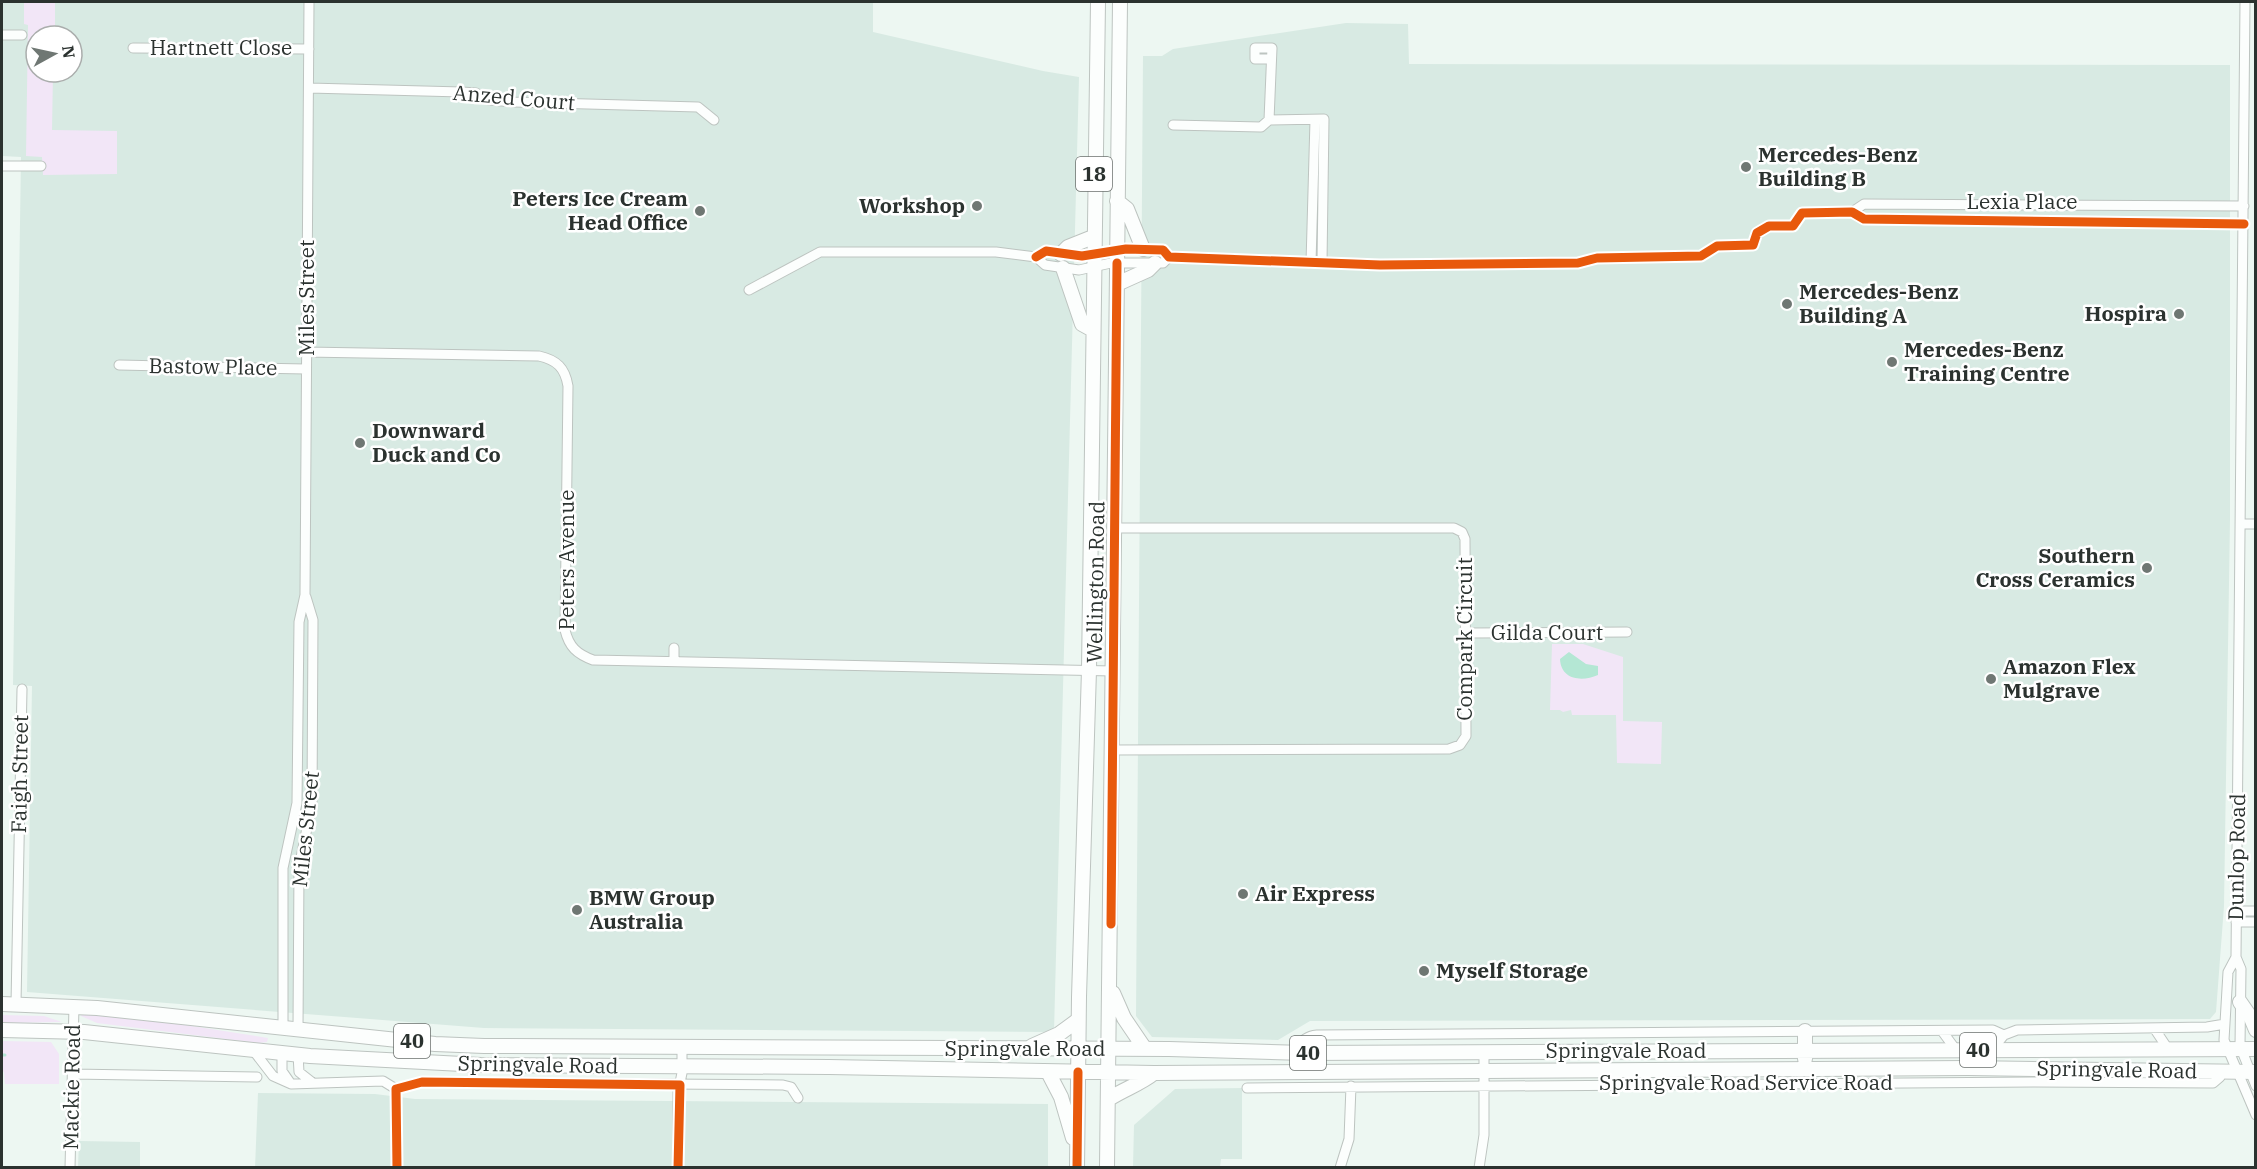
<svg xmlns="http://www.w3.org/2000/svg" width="2257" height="1169" viewBox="0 0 2257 1169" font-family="'IBM Plex Serif',serif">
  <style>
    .built { fill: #d8eae3; fill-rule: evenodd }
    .green { fill: #f2e6f7 }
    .water { fill: #b4e7d4 }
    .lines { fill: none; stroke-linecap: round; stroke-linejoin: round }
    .stream { stroke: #b4e7d4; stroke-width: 3 }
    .minor-casing { stroke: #bdc4c0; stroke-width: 11 }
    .highway-casing { stroke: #bdc4c0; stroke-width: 16 }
    .minor { stroke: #fcfefd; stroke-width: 9 }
    .highway { stroke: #fcfefd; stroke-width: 14 }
    .cycleway-casing { stroke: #fff; stroke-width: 13 }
    .cycleway { stroke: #e8590c; stroke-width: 9 }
    .poi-dot { fill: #6f7773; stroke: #fff; stroke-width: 2 }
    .labels { text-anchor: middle; stroke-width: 5; stroke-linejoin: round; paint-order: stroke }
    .shield { fill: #fff; stroke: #6b706d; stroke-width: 1.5 }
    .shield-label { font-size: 20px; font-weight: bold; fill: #2b322f }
    .street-label { font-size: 21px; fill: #2b322f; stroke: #fff }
    .poi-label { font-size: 21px; font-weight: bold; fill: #2b322f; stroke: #fff; text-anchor: start }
  </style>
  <rect width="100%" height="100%" fill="#edf7f2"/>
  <!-- built -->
  <path class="built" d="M2 2H873V32L1043 71 1079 77 1054 1032 484 1028 27 992 32 686 13 685 21 157 2 156ZM36 36H72V72H36Z
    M1346 23 1408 24 1409 64 2230 65V519L2224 906 2216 1012 2210 1019 1310 1021 1278 1040 1152 1037 1136 1016 1143 56H1162L1173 49Z
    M1242 1088V1159H1221L1220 1167H1133L1134 1125 1175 1089Z
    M258 1093 375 1094 415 1099 1048 1104V1167L255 1168Z
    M79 1141 140 1142V1167H78Z"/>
  <!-- green -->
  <path class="green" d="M24 2H55V36H36V72H53L52 130 117 131V174L43 175 42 157 26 156 28 25 24 24Z
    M1552 644H1583L1623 657V721L1662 722 1661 764 1617 763 1616 715H1572L1571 710 1563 712 1560 710H1550Z
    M82 1013 153 1020 268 1038 267 1042 259 1043 97 1023 81 1016Z
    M2 1015 44 1016 62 1022 2 1023Z
    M2 1041 51 1042 59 1054V1084H5L4 1072 2 1071Z"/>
  <!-- water -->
  <path class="water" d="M1569 652 1586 664 1598 666V675C1582 682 1561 680 1560 659Z"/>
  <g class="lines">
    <!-- stream -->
    <path class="stream" d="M2 1055H5"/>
    <defs>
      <path id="minor" d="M2245 2 2236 957 2241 969 2240 1046 2256 1086
        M2 35H22
        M133 48 309 49
        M309 88 462 92 476 93 489 100 514 102 698 107 714 120
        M1269 120 1272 48H1255V59H1271
        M1173 125 1261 127 1269 120 1324 119 1322 263
        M2 166H41
        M1852 212 1864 204 2244 206
        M1036 257 1046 251 1082 256 1126 249 1163 250 1169 257 1380 265 1578 263 1597 258 1701 256 1717 246 1753 245 1757 233 1769 226H1793L1802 213 1852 212 1864 219 2244 224
        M1311 263 1315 120
        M749 290 820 252H996L1036 257 1045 265 1079 270 1111 263H1163L1169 257
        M306 352 539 356C557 360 565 368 568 386L565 630C569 647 577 654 593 660L1113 671
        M119 365 306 369
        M2241 524H2256
        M1467 633 1627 632
        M674 661V648
        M1112 750 1449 749 1460 745 1466 736 1465 539 1462 532 1454 528H1114
        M2236 911H2256
        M2236 922H2256
        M2236 957 2228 972 2224 1040 2256 1115
        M16 1004 22 689
        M283 1027V868L297 803 299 622 305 595 309 2
        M2154 1028 2168 1049
        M298 1029 299 867 312 804 313 620 306 597
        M1942 1031 1956 1050
        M253 1050 273 1076 291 1084
        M1992 1050 2004 1035 2017 1030 2207 1027 2225 1024
        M282 1053V1071L291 1084 383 1081 396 1089
        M298 1054 299 1072 313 1083
        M1296 1071C1295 1054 1297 1037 1317 1035L1993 1030 2004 1035
        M72 1074 257 1077
        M1247 1088 2034 1082 2213 1083 2220 1077 2221 1071
        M396 1089 422 1082 783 1085 791 1087 798 1098
        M396 1089 397 1168
        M70 1168 74 1006
        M678 1168V1092L682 1073V1048
        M1340 1168 1349 1139 1351 1086
        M1479 1168 1484 1135V1052"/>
      <path id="highway" d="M1117 201 1127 209 1143 249
        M1061 254 1068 247 1093 237
        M1063 268 1082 324 1093 330
        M1117 284 1148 270 1155 263
        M1113 993 1124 1018 1145 1049
        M2240 1002 2251 1018 2256 1030
        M2 1004 97 1008 435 1044 484 1046 1169 1049 1304 1053 2256 1049
        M2 1030 84 1032 310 1056 481 1065 829 1067 1154 1073 1968 1068 2256 1072
        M1032 1046 1059 1034 1078 1020
        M1805 1059V1031
        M1048 1072 1061 1097 1073 1138
        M1109 1099C1124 1089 1141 1084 1154 1073
        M1077 1168 1079 997 1089 670 1098 2
        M1107 1168 1120 2"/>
    </defs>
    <!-- minor casing -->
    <use href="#minor" class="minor-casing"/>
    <!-- highway casing -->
    <use href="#highway" class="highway-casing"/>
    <!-- minor -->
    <use href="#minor" class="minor"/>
    <!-- highway -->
    <use href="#highway" class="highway"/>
    <defs>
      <path id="cycleway" d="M1036 257 1046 251 1082 256 1126 249 1163 250 1169 257 1380 265 1578 263 1597 258 1701 256 1717 246 1753 245 1757 233 1769 226H1793L1802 213 1852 212 1864 219 2244 224
        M1111 924 1117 263
        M397 1168 396 1089 422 1082 680 1085 678 1168
        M1077 1168 1078 1072"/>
    </defs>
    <!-- cycleway casing -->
    <use href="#cycleway" class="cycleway-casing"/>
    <!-- cycleway -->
    <use href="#cycleway" class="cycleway"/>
  </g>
  <!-- markers -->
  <g class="poi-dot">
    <circle cx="1746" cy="167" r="6"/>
    <circle cx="977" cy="206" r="6"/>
    <circle cx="700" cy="211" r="6"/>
    <circle cx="1787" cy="304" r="6"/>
    <circle cx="2179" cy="314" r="6"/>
    <circle cx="1892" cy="362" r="6"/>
    <circle cx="360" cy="443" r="6"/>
    <circle cx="2147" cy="568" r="6"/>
    <circle cx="1991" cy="679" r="6"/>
    <circle cx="1243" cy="894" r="6"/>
    <circle cx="577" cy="910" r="6"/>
    <circle cx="1424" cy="971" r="6"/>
  </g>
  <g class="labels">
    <!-- shield labels -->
    <g class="shield">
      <rect x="1076" y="157" width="36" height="34" rx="4.5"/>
      <rect x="394" y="1024" width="36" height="34" rx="4.5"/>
      <rect x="1960" y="1033" width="36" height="34" rx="4.5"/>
      <rect x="1290" y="1036" width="36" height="34" rx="4.5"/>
    </g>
    <g class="shield-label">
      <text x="1094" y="181">18</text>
      <text x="412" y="1048">40</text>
      <text x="1978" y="1057">40</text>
      <text x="1308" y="1060">40</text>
    </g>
    <!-- street labels -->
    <g class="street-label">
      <text x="221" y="55">Hartnett Close</text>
      <text transform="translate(514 98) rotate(5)" y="7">Anzed Court</text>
      <text x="2022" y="209">Lexia Place</text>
      <text transform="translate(307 298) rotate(-90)" y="7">Miles Street</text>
      <text transform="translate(213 367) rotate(1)" y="7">Bastow Place</text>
      <text transform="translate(567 560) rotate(-90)" y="7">Peters Avenue</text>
      <text transform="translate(1096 582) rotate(-89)" y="7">Wellington Road</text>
      <text x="1547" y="640">Gilda Court</text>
      <text transform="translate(1465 639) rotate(-90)" y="7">Compark Circuit</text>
      <text transform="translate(20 774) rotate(-89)" y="7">Faigh Street</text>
      <text transform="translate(306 829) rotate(-84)" y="7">Miles Street</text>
      <text transform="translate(2237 857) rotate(-89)" y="7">Dunlop Road</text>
      <text x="1025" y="1056">Springvale Road</text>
      <text x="1626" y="1058">Springvale Road</text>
      <text transform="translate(538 1065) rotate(1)" y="7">Springvale Road</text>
      <text transform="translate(2117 1070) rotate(1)" y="7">Springvale Road</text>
      <text x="1746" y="1090">Springvale Road Service Road</text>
      <text transform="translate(72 1087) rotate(-89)" y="7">Mackie Road</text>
    </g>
    <!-- poi labels -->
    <g class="poi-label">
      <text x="1758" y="162">Mercedes-Benz<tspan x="1758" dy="24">Building B</tspan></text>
      <text x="688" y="206" text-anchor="end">Peters Ice Cream<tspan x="688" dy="24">Head Office</tspan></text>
      <text x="965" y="213" text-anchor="end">Workshop</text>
      <text x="1799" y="299">Mercedes-Benz<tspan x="1799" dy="24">Building A</tspan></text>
      <text x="2167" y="321" text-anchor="end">Hospira</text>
      <text x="1904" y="357">Mercedes-Benz<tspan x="1904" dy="24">Training Centre</tspan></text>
      <text x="372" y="438">Downward<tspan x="372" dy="24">Duck and Co</tspan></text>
      <text x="2135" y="563" text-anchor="end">Southern<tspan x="2135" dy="24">Cross Ceramics</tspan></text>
      <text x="2003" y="674">Amazon Flex<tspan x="2003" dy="24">Mulgrave</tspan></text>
      <text x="1255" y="901">Air Express</text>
      <text x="589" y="905">BMW Group<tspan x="589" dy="24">Australia</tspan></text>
      <text x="1436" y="978">Myself Storage</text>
    </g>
  </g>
  <!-- border -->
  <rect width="2257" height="1169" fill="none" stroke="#2b322f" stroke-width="6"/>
  <!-- north arrow -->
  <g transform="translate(54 54) rotate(82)"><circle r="28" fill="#ffffff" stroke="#aaadac" stroke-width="1.5"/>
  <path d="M0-4.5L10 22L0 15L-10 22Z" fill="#6f7773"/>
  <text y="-9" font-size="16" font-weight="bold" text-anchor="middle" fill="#2b322f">N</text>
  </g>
</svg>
